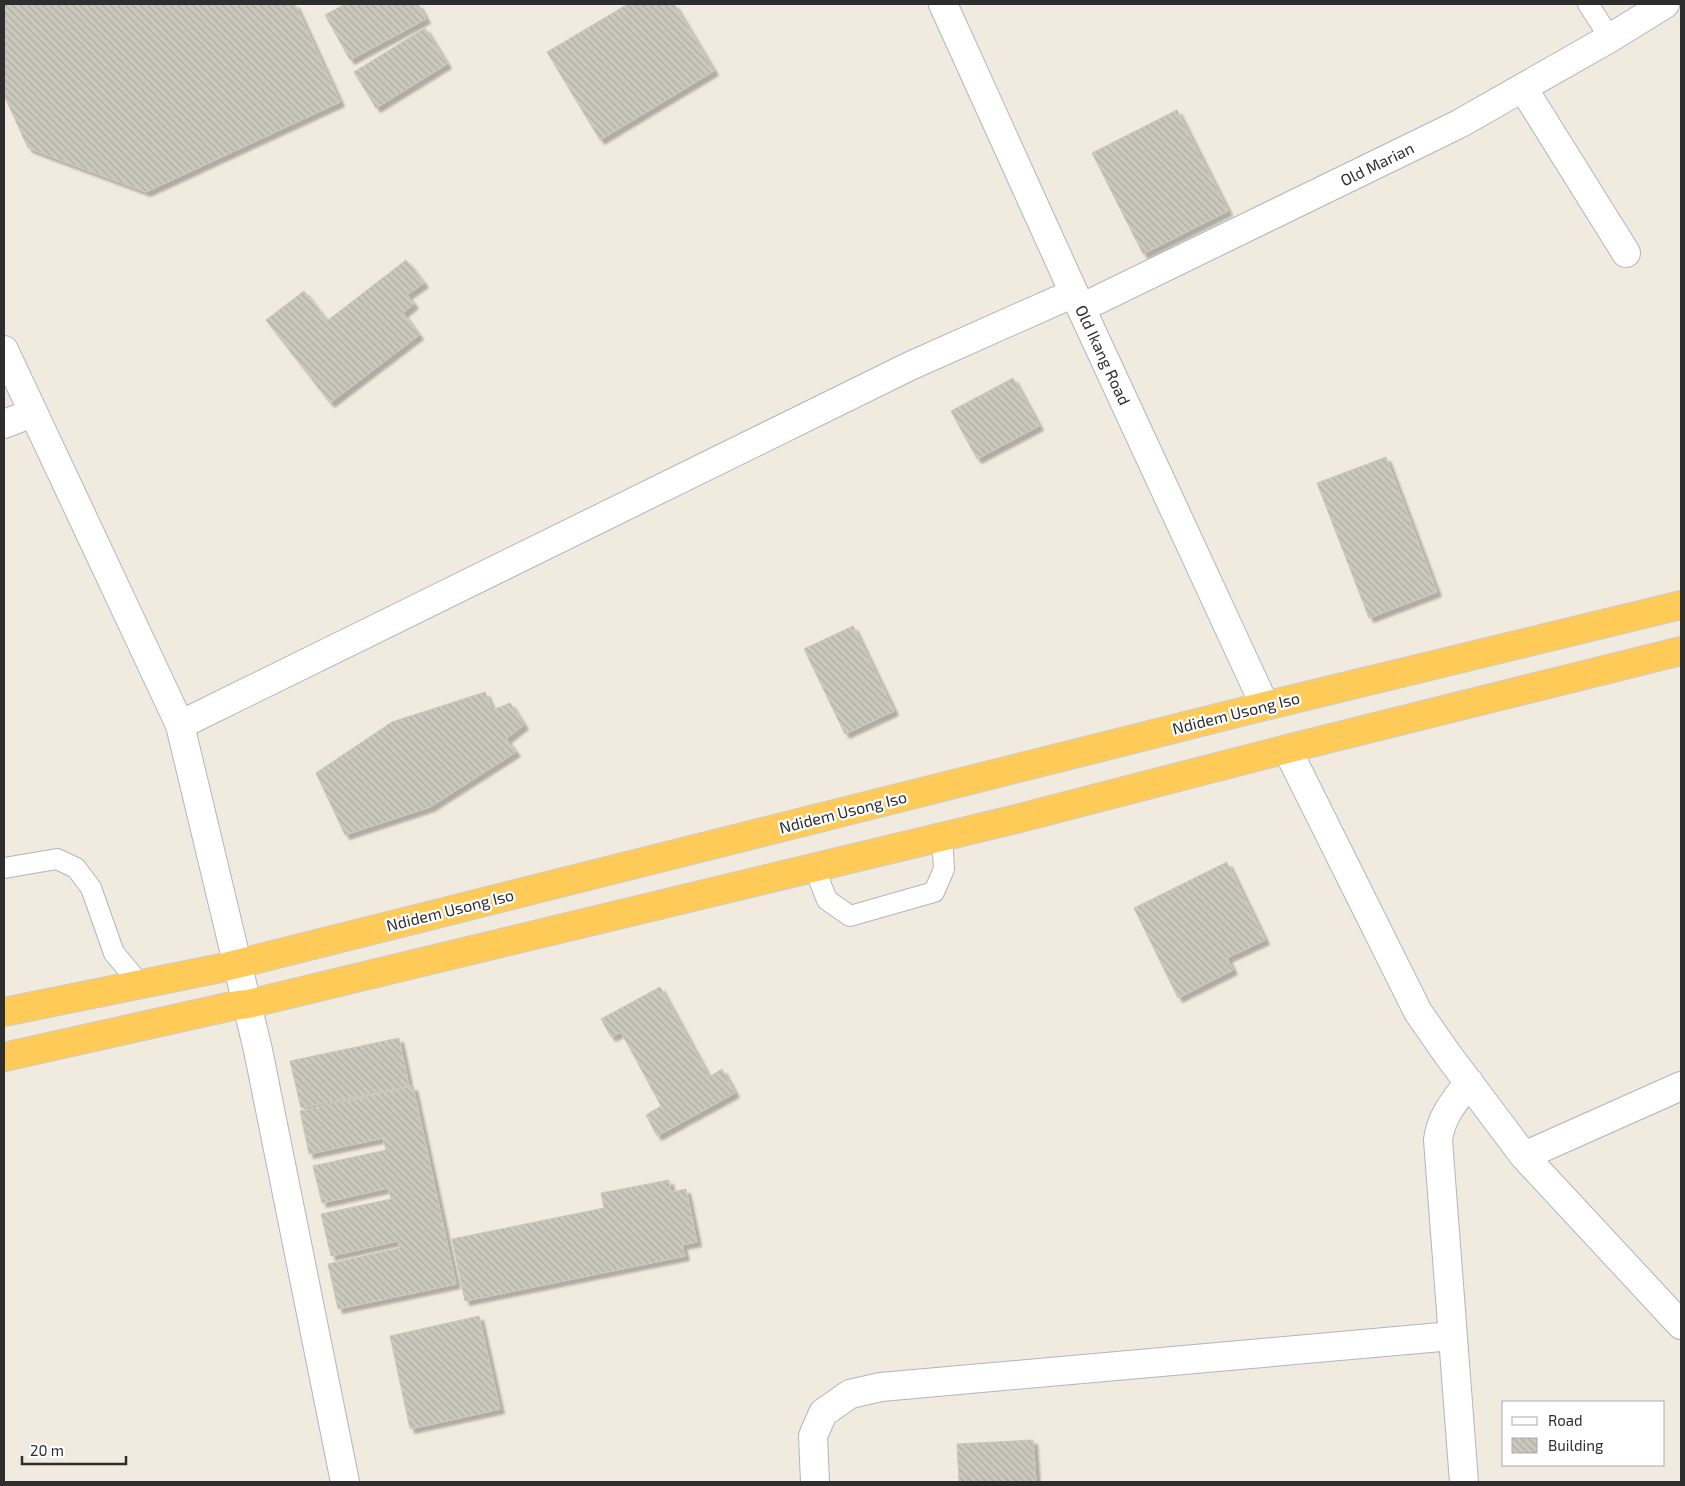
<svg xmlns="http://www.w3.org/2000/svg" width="1685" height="1486" viewBox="0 0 1685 1486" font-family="'Exo 2',sans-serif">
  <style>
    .building { fill: url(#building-back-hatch); stroke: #ccc7b8; filter: url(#shadow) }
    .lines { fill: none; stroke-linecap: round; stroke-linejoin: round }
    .service-casing { stroke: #b3b4c2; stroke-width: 22 }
    .minor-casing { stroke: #b3b4c2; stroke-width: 30 }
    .tertiary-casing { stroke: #b3b4c2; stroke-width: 30 }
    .trunk-casing { stroke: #cdcdcd; stroke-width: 30 }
    .service { stroke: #fff; stroke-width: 20 }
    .minor { stroke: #fff; stroke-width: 28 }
    .tertiary { stroke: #fff; stroke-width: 28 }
    .trunk { stroke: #feca58; stroke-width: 28 }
    .labels { text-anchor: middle; stroke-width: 4.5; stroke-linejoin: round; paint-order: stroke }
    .street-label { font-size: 16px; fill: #2e2e2e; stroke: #fff }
  </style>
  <defs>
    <pattern id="building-back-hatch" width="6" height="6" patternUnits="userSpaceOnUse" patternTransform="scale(1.25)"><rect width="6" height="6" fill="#cbc8bd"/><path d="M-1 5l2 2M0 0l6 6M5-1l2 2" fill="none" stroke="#afaca3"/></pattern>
    <filter id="shadow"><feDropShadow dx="4.5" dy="4.5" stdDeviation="1" flood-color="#0004"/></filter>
  </defs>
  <rect width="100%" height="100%" fill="#f0eadf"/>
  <!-- building -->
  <path class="building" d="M4 4H295L340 102 146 192 28 148 4 95Z
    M345 4H418L426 19 350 60 325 15Z
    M628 4H674L714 71 600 140 547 52Z
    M425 28 447 64 376 108 354 72Z
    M1177 110 1228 211 1143 254 1092 153Z
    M406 260 424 283 407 295 414 304 403 313 419 335 330 403 266 320 304 291 327 321Z
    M1013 378 1039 426 977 459 951 411Z
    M1386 457 1437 592 1369 618 1317 483Z
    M853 626 894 711 845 734 804 649Z
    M485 692 493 710 510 703 524 725 506 739 516 752 430 807 345 835 316 773 392 722Z
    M1227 862 1265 940 1227 958 1233 970 1178 998 1134 908Z
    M660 987 709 1077 722 1069 735 1093 657 1136 646 1115 661 1106 621 1032 611 1037 601 1019Z
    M399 1038 409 1086 301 1108 290 1061Z
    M413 1086 456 1284 338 1309 328 1264 400 1248 398 1241 331 1256 321 1214 391 1199 388 1188 322 1203 313 1166 386 1150 383 1138 309 1154 300 1111Z
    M669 1180 671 1192 686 1189 697 1242 682 1245 685 1256 465 1301 452 1239 604 1208 601 1193Z
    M479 1316 500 1409 410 1429 390 1336Z
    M1033 1440 1036 1482H959L957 1444Z"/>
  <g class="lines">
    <defs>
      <path id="service" d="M1588 4 1610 38
        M814 867 827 900 850 916 934 892 944 869 942 837
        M4 868 57 859 76 868 91 888 114 953 140 984"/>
      <path id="minor" d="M1523 88 1626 253
        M1081 308 1459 124 1610 38 1665 4
        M4 350 180 725 258 1050 345 1482
        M4 424 33 413
        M180 725 910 366 1074 293
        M1287 749 1418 1012 1448 1055 1524 1156 1681 1325
        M1524 1156 1681 1086
        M815 1482 813 1436 823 1413 850 1394 881 1387 1452 1336
        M1464 1482 1438 1140C1441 1116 1455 1101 1469 1082"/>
      <path id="tertiary" d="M943 4 1074 293 1265 706"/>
      <path id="trunk" d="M4 1012 221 968 1265 706 1681 605
        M4 1057 232 1006 248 1004 1012 820 1287 749 1681 651"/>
    </defs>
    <!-- service casing -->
    <use href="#service" class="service-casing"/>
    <!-- minor casing -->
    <use href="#minor" class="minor-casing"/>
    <!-- tertiary casing -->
    <use href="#tertiary" class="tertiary-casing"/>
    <!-- trunk casing -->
    <use href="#trunk" class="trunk-casing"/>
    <!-- service -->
    <use href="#service" class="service"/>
    <!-- minor -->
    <use href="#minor" class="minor"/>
    <!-- tertiary -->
    <use href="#tertiary" class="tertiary"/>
    <!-- trunk -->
    <use href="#trunk" class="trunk"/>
  </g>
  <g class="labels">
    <!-- street labels -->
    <g class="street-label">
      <text transform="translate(1377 164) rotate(-26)" y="6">Old Marian</text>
      <text transform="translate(1103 355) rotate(65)" y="6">Old Ikang Road</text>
      <text transform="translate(1236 713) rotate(-14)" y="6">Ndidem Usong Iso</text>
      <text transform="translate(843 812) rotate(-14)" y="6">Ndidem Usong Iso</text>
      <text transform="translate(450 910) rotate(-14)" y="6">Ndidem Usong Iso</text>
    </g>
  </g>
  <!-- border -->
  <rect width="1685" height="1486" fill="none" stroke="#2e2e2e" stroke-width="10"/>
  <!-- legend -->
  <rect x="1502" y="1401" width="162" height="65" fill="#ffffff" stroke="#ababab"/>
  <rect x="1512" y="1417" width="25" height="8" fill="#ffffff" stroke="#ababab"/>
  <text x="1548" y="1426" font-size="15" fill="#2e2e2e">Road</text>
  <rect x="1512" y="1438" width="25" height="15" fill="url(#building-back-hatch)" stroke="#ababab"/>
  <text x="1548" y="1451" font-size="15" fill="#2e2e2e">Building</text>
  <!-- scale -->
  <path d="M22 1456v8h104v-8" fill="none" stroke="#2e2e2e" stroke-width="2.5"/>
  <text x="30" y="1456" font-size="15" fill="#2e2e2e" stroke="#ffffff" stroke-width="4" paint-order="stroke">20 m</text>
</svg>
